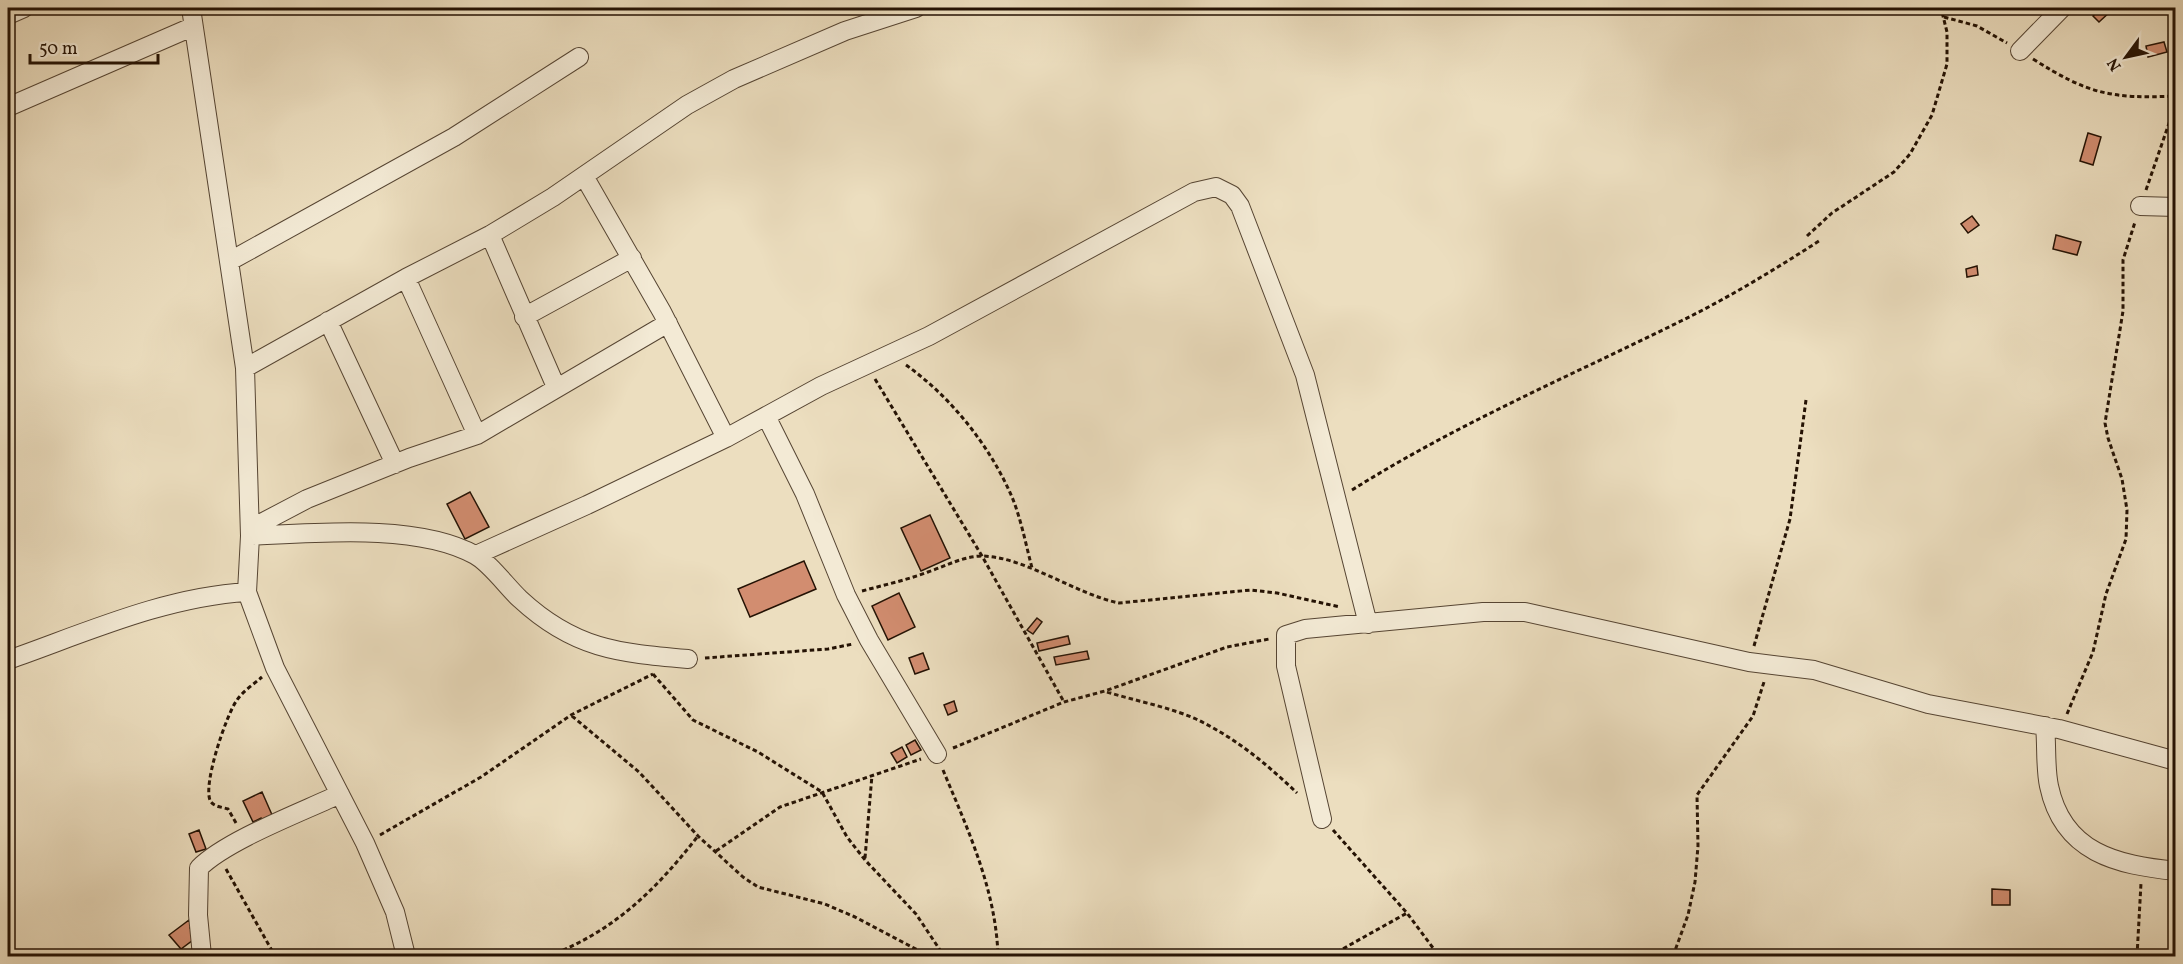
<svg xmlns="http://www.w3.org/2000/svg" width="2183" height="964" viewBox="0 0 2183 964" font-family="Vollkorn,serif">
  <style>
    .building { fill: #d28d70; stroke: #241204; stroke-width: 1.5 }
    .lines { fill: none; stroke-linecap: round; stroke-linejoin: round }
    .minor-casing { stroke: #564533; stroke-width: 20 }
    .path { stroke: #241204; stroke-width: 3; stroke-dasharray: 4.5 3; stroke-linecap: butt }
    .minor { stroke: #f3ead5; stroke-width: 18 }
  </style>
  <rect width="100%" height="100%" fill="#ecdebf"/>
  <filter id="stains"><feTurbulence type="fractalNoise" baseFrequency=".00333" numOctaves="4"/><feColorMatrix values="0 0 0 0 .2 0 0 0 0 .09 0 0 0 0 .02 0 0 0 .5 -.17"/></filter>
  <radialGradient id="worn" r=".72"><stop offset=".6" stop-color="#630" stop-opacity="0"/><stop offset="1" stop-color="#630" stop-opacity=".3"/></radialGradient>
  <!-- building -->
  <path class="building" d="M2101 8 2113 9 2099 22 2093 16Z
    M2164 42 2167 52 2148 57 2146 46Z
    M2088 133 2101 137 2093 165 2080 161Z
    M1972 216 1979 225 1968 233 1961 224Z
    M2056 235 2081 242 2077 255 2053 249Z
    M1977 266 1978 275 1967 277 1966 269Z
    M470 492 489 527 465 539 447 504Z
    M930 515 950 558 921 571 901 528Z
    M804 561 816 589 750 617 738 589Z
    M899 593 915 627 888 640 872 606Z
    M1037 618 1042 622 1033 634 1027 630Z
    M1068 636 1070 644 1039 651 1037 643Z
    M1087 651 1089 659 1056 665 1054 657Z
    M923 653 929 669 915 674 909 658Z
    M954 701 957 711 948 715 944 705Z
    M915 740 921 750 911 755 906 745Z
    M902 747 907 757 897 763 891 753Z
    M262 792 273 817 262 822 261 818 253 822 243 801Z
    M199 830 206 849 196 852 189 834Z
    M1992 889 2010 890V905H1992Z
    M189 920 193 926 190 928 197 937 181 949 169 935Z"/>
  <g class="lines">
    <defs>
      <path id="minor" d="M191 8 245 368 250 536 247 592 275 668 365 843 395 912 406 956
        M8 15 24 8
        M2020 51 2062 8
        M8 107 192 27
        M584 176 662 312 726 438
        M2140 206 2176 207
        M490 235 556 387
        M230 261 454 137 579 57
        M406 278 477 435
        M524 317 632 258
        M328 321 395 464
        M245 368 406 278 490 235 553 197 687 105 734 79 845 31 916 8
        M766 416 805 494 846 595 869 640 937 754
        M250 529 307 499 409 458 477 435 668 323
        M250 536C314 533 418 523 475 555 490 563 507 587 520 599 574 649 618 653 688 659
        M476 555 587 505 726 438 821 386 929 336 1194 192 1216 187 1232 195 1240 206 1305 375 1368 624
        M8 660C85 633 164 597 247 592
        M2045 726C2047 746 2045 767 2049 786 2063 853 2117 865 2176 871
        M1322 819 1286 666V635L1305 629 1483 612H1525L1749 662 1814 670 1928 704 2059 729 2176 761
        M202 956 198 915 199 868C227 840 302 812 340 794"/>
    </defs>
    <!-- minor casing -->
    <use href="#minor" class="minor-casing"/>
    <!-- path -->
    <path class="path" d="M1944 17 1977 26 2007 43
      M2033 59C2088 94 2111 99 2176 96
      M2146 190 2176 103
      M1807 236 1832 213 1894 172 1910 154 1932 115 1947 64V32L1941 8
      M906 365C951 397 990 446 1012 497 1021 519 1026 545 1032 568
      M875 379 982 556 1064 702
      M1352 490C1457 424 1570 376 1681 321 1728 298 1774 270 1819 241
      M862 591C884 585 907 580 928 572 946 566 961 557 981 556 1024 556 1075 594 1119 603L1251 590 1277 593 1340 607
      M1754 646 1790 519 1806 400
      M705 658 828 649 853 644
      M653 674 693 720 758 752 822 792 847 837 865 860 916 914 944 956
      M1107 692C1136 701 1169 707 1196 719 1234 737 1267 764 1297 793
      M2067 714 2093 652 2106 594 2126 539 2127 510 2122 479 2108 438 2105 423 2123 311V260L2135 222
      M572 716 639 772 698 836 743 877 758 887 825 904 855 917 929 956
      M953 748 1064 702 1105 691 1227 647 1269 639
      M943 770C968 830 996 890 998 956
      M236 823 228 809C222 807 215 807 211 802 201 788 227 713 237 700 243 691 254 684 262 677
      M1333 830 1407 913 1439 956
      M380 835 481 777 571 715 653 674
      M716 851 780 807 921 759
      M865 858 872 775
      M226 869 275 956
      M549 956C614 931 656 890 698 836
      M1330 956 1407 913
      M1673 956 1688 915 1695 882 1698 846 1697 795 1753 716 1764 682
      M2137 956 2141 883"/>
    <!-- minor -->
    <use href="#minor" class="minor"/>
  </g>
  <!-- margin -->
  <rect width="2183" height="964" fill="none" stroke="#ecdebf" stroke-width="30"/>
  <rect x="9" y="9" width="2165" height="946" fill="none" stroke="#241204" stroke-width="3"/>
  <rect x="15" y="15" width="2153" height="934" fill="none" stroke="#241204" stroke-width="1.5"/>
  <!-- north arrow -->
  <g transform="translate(2126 57) rotate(237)" stroke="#f3ead5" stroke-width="4.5" paint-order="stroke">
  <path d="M0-4.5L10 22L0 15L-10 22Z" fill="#241204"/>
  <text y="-9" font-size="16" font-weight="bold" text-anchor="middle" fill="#241204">N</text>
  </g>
  <!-- scale -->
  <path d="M30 54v9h128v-9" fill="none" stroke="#241204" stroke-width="3"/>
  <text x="39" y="54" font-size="18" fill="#241204" stroke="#f3ead5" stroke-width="4.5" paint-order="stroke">50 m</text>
  <rect width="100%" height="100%" filter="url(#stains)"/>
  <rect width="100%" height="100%" fill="url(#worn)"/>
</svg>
